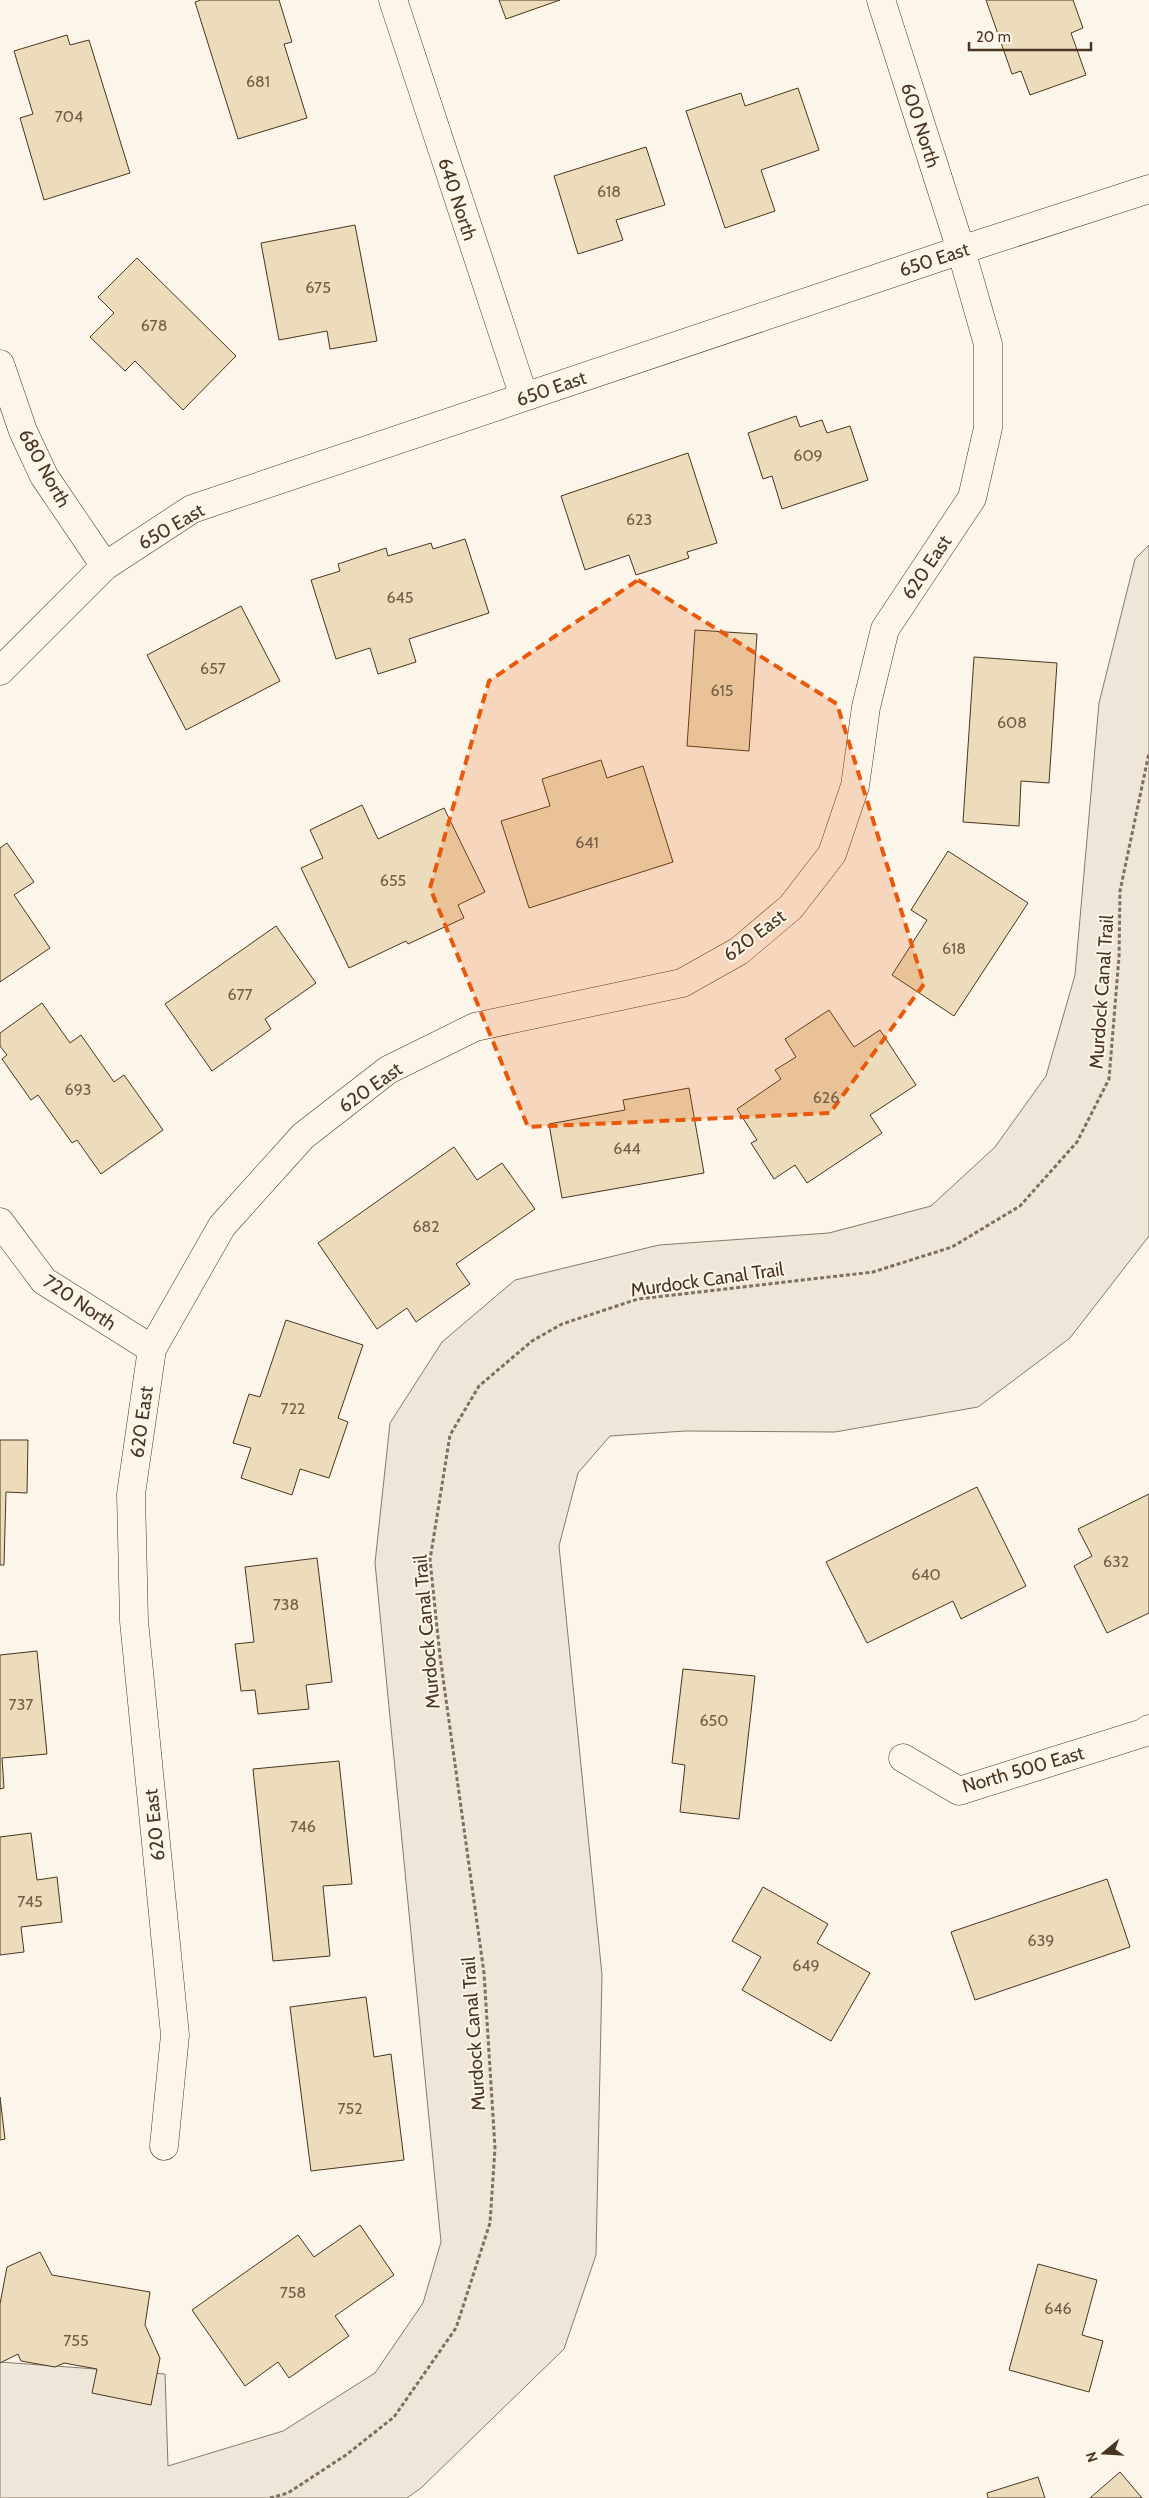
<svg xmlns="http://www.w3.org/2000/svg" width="1149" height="2498" viewBox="0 0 1149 2498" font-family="Cabin,sans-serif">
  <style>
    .green { fill: #ede6d9; stroke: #887966 }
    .building { fill: #ecdcbc; stroke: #4a3520 }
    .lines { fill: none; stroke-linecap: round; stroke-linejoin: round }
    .street-casing { stroke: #4a3520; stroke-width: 29 }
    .path { stroke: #7f6f5c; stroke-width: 3; stroke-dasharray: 4 2.5; stroke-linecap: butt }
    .street { stroke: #fbf6e9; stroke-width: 28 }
    .marked { fill: #e8590c; fill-opacity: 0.2; stroke: #e8590c; stroke-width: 4; stroke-dasharray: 10 6; stroke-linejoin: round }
    .labels { text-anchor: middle; stroke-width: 4; stroke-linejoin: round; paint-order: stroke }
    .number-label { font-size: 16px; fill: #725f47 }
    .street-label { font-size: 19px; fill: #4a3520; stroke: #fbf6e9 }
  </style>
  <rect width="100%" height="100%" fill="#fbf6e9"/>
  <!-- green -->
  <path class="green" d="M1149 545V1236L1070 1338 978 1407 835 1432 685 1431 610 1436 578 1473 559 1546 602 1975 596 2255 564 2349 421 2488 407 2498H0V2362L165 2374 168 2466 283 2431 375 2373 423 2303 441 2242 375 1563 390 1423 442 1342 515 1280 659 1245 829 1233 931 1206 995 1147 1046 1076 1075 975 1099 703 1135 559Z"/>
  <!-- building -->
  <path class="building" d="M201 0H279L292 42 284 44 307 118 238 139 195 2Z
    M499 0H560L506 19Z
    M986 0H1073L1083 28 1071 33 1086 75 1030 95 1021 71 1012 74Z
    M67 35 70 45 89 40 130 173 44 200 20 118 33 114 14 51Z
    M798 88 819 150 761 170 775 211 725 228 686 111 741 93 745 106Z
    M646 147 665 205 616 220 623 240 578 254 554 176Z
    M355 225 377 341 330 349 327 331 279 340 261 243Z
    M137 258 236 356 183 410 135 361 125 371 90 337 114 313 98 297Z
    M796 416 800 427 822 420 827 433 850 426 868 480 782 509 772 476 763 479 748 433Z
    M688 453 717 543 687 552 689 558 636 575 629 555 585 570 561 496Z
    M465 539 489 613 409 639 416 662 378 674 370 648 336 659 311 580 340 571 338 564 386 548 388 556 431 543 433 549Z
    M241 606 280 681 186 730 147 655Z
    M695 630 757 634 749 751 687 746Z
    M974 657 1057 663 1049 783 1021 781 1019 826 963 822Z
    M601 760 607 778 643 766 673 862 529 908 501 821 550 806 542 779Z
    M362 805 378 839 444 808 485 892 458 905 464 918 408 944 406 941 349 968 301 868 323 858 310 830Z
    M7 843 34 882 14 895 50 948 0 982V848Z
    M948 851 1028 903 954 1016 892 975 927 920 911 910Z
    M276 926 316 983 265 1019 271 1029 212 1071 165 1004Z
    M42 1003 70 1043 81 1035 114 1082 124 1075 163 1130 101 1174 77 1140 72 1143 38 1095 31 1100 2 1059 7 1055 0 1046V1033Z
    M829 1010 854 1047 880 1030 916 1085 870 1115 882 1133 807 1183 795 1165 774 1179 751 1143 757 1140 737 1109 781 1079 775 1070 796 1057 785 1039Z
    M689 1088 704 1173 562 1198 549 1124 625 1110 623 1100Z
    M454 1147 477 1180 502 1163 535 1209 456 1264 470 1284 416 1322 407 1308 377 1329 318 1243Z
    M286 1320 363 1345 338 1418 348 1422 329 1478 300 1469 292 1495 241 1478 251 1448 233 1443 249 1394 260 1397Z
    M0 1440H28L27 1493 6 1492 4 1565H0Z
    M977 1487 1026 1586 961 1619 953 1601 867 1643 826 1562Z
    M1149 1494V1613L1107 1633 1074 1566 1092 1556 1078 1529Z
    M317 1558 332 1682 306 1685 309 1709 258 1714 255 1690 241 1691 235 1644 254 1642 245 1567Z
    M37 1651 47 1754 2 1758 4 1788 0 1789V1655Z
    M683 1669 755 1676 739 1819 680 1812 685 1765 672 1763Z
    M339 1761 352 1884 323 1886 330 1956 273 1961 253 1769Z
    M31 1833 37 1880 57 1877 62 1922 21 1927 24 1952 0 1955V1837Z
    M1107 1879 1130 1947 975 2000 951 1932Z
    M763 1887 828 1924 817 1943 870 1973 831 2041 742 1990 761 1957 732 1941Z
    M366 1997 374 2057 391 2054 404 2160 311 2171 290 2007Z
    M0 2097 5 2139 0 2140Z
    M360 2225 394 2275 335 2316 349 2336 289 2378 278 2362 245 2386 192 2310 298 2235 314 2257Z
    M40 2252 52 2275 150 2292 145 2325 160 2358 151 2405 92 2393 97 2369 64 2363 55 2367 21 2361 18 2354 0 2363V2304L7 2267Z
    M1038 2264 1097 2280 1082 2335 1103 2341 1089 2392 1009 2370Z
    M1120 2472 1142 2498H1090Z
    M1038 2477 1045 2498H988L987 2493Z"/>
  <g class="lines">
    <defs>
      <path id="street" d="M393 0 524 397
        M0 364 23 431 44 476 105 566
        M0 671 105 566 192 509 961 250 1149 189
        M0 1222 44 1281 152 1349
        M903 1758 959 1791 1143 1733 1149 1729
        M164 2146 175 2035 134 1621 131 1494 152 1349 222 1226 303 1136 388 1070 475 1027 682 983 739 951 791 907 832 854 855 786 866 707 885 629 972 498 988 428V344L961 250 881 0"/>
    </defs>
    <!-- street casing -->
    <use href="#street" class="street-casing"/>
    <!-- path -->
    <path class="path" d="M270 2498 288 2493 346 2455 394 2417 456 2328 490 2223 495 2148 484 1973 440 1656 430 1560 450 1435 479 1386 532 1341 562 1324 638 1299 873 1272 952 1247 1020 1206 1077 1142 1109 1079 1119 957 1120 891 1149 753"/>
    <!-- street -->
    <use href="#street" class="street"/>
  </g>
  <!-- marked area -->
  <path class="marked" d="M638 580 837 704 924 984 830 1113 528 1127 430 888 489 681Z"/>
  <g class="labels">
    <!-- number labels -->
    <g class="number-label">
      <text x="258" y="87">681</text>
      <text x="69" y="122">704</text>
      <text x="609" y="197">618</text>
      <text x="318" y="293">675</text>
      <text x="154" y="331">678</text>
      <text x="808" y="461">609</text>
      <text x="639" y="525">623</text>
      <text x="400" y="603">645</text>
      <text x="213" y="674">657</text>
      <text x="722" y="696">615</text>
      <text x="1012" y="728">608</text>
      <text x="587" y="848">641</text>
      <text x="393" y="886">655</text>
      <text x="954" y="954">618</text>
      <text x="240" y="1000">677</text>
      <text x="78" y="1095">693</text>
      <text x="826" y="1103">626</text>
      <text x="627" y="1154">644</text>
      <text x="426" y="1232">682</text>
      <text x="293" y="1414">722</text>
      <text x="1116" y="1567">632</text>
      <text x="926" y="1580">640</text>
      <text x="286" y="1610">738</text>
      <text x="21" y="1710">737</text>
      <text x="714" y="1726">650</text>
      <text x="303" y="1832">746</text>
      <text x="30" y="1907">745</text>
      <text x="1041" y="1946">639</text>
      <text x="806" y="1971">649</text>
      <text x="350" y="2114">752</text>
      <text x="293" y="2298">758</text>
      <text x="1058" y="2314">646</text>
      <text x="76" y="2346">755</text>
    </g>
    <!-- street labels -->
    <g class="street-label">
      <text transform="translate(921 125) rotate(72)" y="7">600 North</text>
      <text transform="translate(458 199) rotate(72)" y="7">640 North</text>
      <text transform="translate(934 259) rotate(-18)" y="7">650 East</text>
      <text transform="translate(551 388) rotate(-19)" y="7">650 East</text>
      <text transform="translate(45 468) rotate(61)" y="7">680 North</text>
      <text transform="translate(171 526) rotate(-30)" y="7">650 East</text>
      <text transform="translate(926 567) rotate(-56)" y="7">620 East</text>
      <text transform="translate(754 935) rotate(-37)" y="7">620 East</text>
      <text transform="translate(1101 992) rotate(-86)" y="7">Murdock Canal Trail</text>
      <text transform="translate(370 1087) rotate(-35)" y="7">620 East</text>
      <text transform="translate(707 1279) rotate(-8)" y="7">Murdock Canal Trail</text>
      <text transform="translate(80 1302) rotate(34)" y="7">720 North</text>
      <text transform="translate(141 1422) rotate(-82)" y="7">620 East</text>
      <text transform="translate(426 1632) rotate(-95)" y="7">Murdock Canal Trail</text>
      <text transform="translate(1023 1769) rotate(-16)" y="7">North 500 East</text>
      <text transform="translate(154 1825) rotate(-96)" y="7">620 East</text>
      <text transform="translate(473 2034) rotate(-94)" y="7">Murdock Canal Trail</text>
    </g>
  </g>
  <!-- north arrow -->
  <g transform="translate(1104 2453) rotate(252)" stroke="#fbf6e9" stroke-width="4" paint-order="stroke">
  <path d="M0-4L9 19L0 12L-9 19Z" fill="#4a3520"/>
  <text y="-8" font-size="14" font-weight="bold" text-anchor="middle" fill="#4a3520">N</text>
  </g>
  <!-- scale -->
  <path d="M969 42v8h122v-8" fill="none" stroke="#4a3520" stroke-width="2.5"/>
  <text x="976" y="42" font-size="15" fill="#4a3520" stroke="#fbf6e9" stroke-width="4" paint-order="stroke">20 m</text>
</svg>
